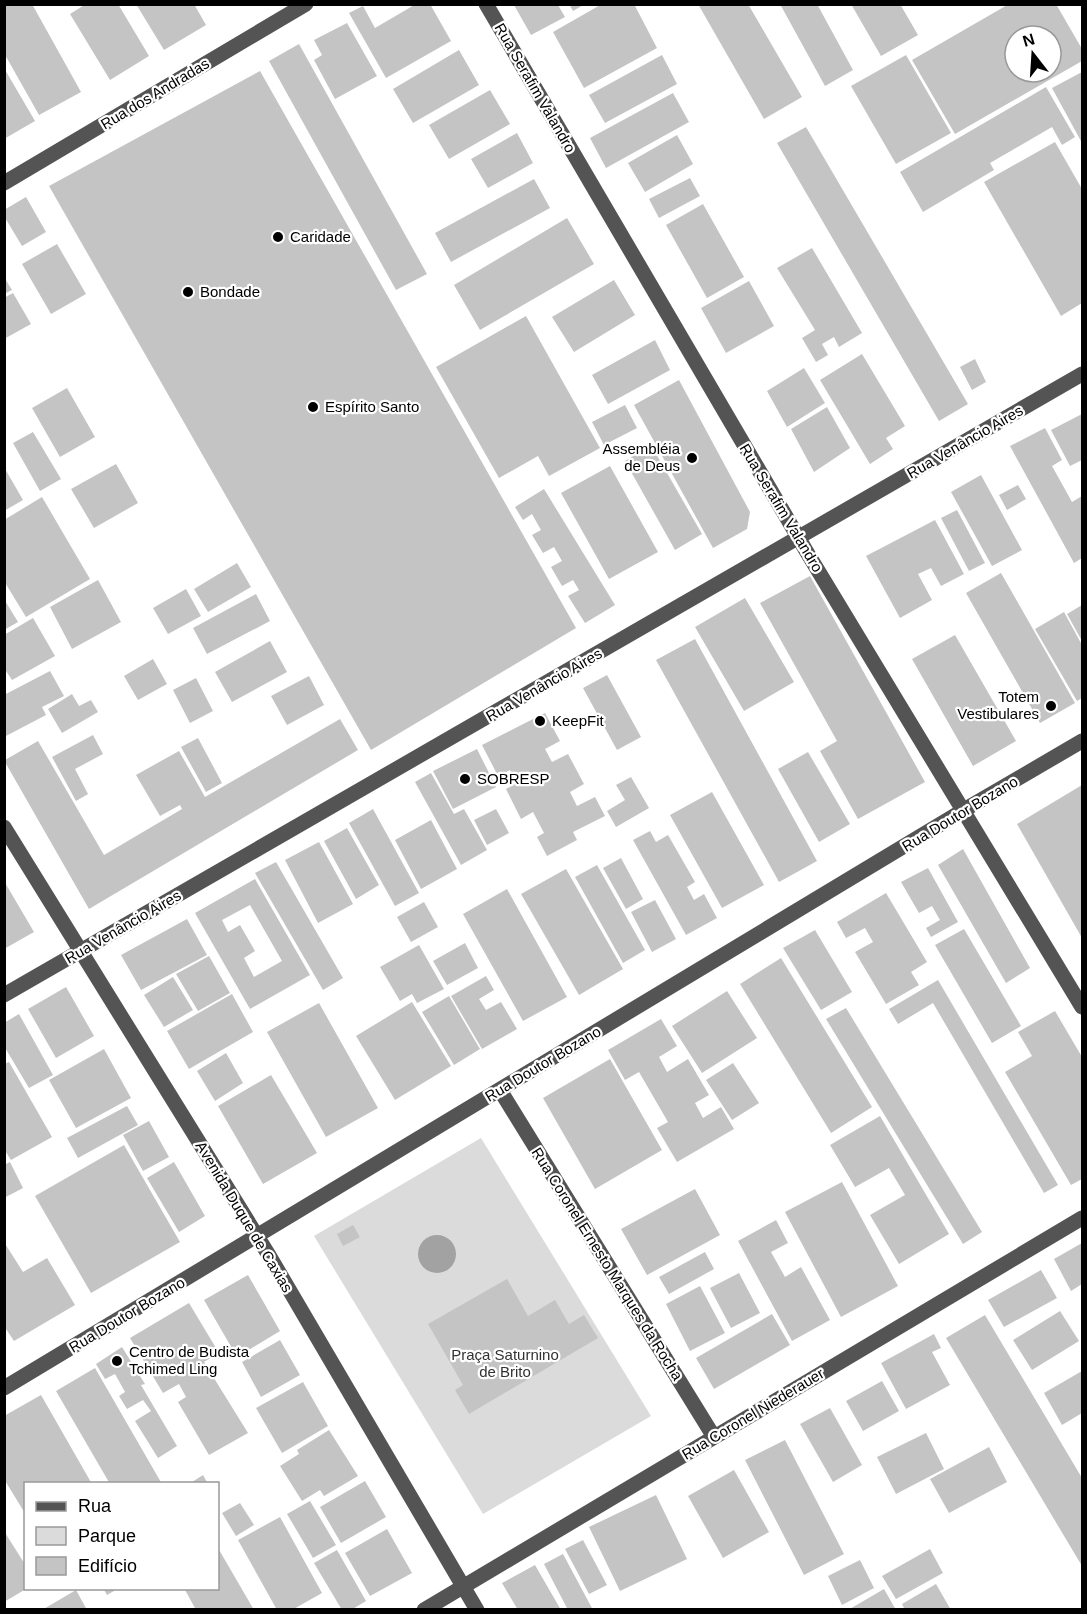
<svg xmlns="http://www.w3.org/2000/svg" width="1087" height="1614" viewBox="0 0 1087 1614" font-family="Arial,sans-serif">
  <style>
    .green { fill: #dbdbdb }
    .water { fill: #a2a2a2 }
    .building { fill: #c4c4c4; fill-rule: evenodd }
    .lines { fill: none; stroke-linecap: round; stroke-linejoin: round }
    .minor { stroke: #545454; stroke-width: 15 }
    .poi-dot { fill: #000; stroke: #fff; stroke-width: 2 }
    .labels { text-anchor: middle; stroke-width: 4.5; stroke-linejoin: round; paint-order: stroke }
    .street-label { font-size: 15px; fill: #000; stroke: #fff }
    .poi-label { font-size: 15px; fill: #000; stroke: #fff; text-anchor: start }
    .park-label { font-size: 15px; fill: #323232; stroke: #fff }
  </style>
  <rect width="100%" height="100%" fill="#fff"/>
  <!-- green -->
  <path class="green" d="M481 1138 651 1416 483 1514 314 1236Z"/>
  <!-- water -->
  <path class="water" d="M418 1254a19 19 0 1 1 38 0a19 19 0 1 1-38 0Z"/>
  <!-- building -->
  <path class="building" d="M4 4H32L81 92 39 115 4 53Z
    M86 4H118L149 56 110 80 70 14Z
    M136 4H194L206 25 164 50Z
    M416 4H430L451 41 386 78 349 13 363 6 375 28Z
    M569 4H585L573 11Z
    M602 4H634L657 48 584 88 553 32Z
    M698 4H748L802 97 764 119Z
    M780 4H817L853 70 825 86Z
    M851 4H900L918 35 881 56Z
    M1009 4H1056L1082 49V61L955 134 912 60ZM1015 36H1051V72H1015Z
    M514 5H558L565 17 531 35Z
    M347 23 377 76 335 99 314 60 322 55 314 40Z
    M299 44 427 274 396 290 269 61Z
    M459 50 479 85 413 123 393 89Z
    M662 55 677 84 605 123 589 95Z
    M906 55 951 133 896 164 851 86Z
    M4 68 35 121 4 139Z
    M260 71 576 628 371 750 49 186Z
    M1082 72V143L1052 88Z
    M1046 87 1075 137 1062 145 1052 127 990 163 994 170 923 212 900 172Z
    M490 90 510 124 449 159 429 125Z
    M673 93 689 122 606 168 590 138Z
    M806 127 968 404 939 421 777 143Z
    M517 133 533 163 488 188 471 159Z
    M677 135 693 164 645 192 628 163Z
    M1055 142 1082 189V303L1061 316 984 182Z
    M690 178 700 196 659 218 649 199Z
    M534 179 550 208 451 262 435 233Z
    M26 197 46 232 22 246 4 216V210Z
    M703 204 744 277 707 298 666 225Z
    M567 218 594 264 480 330 454 285Z
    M57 244 86 294 51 314 22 264Z
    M812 248 862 333 839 347 834 337 822 344 828 355 816 362 802 338 815 330 777 268Z
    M4 277 12 290 4 294Z
    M614 280 635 315 574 352 552 317Z
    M749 281 774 326 726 353 701 308Z
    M13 293 31 324 4 339V298Z
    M526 316 600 448 549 476 538 456 499 478 436 367Z
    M655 340 670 370 608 404 592 375Z
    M862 354 905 426 886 438 893 449 870 464 820 380Z
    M975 359 986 382 972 390 960 367Z
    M804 368 825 403 787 427 767 391Z
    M679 380 750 512 747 529 713 548 634 405Z
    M67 388 95 437 60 457 32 408Z
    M625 405 637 428 604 445 592 422Z
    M827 407 850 448 814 472 791 429Z
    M1082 414V460L1070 466 1051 430Z
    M1045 428 1062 460 1052 466 1072 502 1082 496V558L1074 563 1010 446Z
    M33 432 61 479 40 491 13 443Z
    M651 445 702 534 675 550 625 461Z
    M116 464 138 503 94 528 71 489Z
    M610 466 658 552 609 579 561 493Z
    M4 467 23 500 4 511Z
    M981 475 1022 550 992 566 951 492Z
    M1018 485 1026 499 1007 510 999 495Z
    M544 489 615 605 585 623 568 596 579 590 573 580 562 586 551 567 562 561 554 547 543 553 532 535 541 530 532 514 523 520 515 507Z
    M42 497 90 579 26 617 4 581V520Z
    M957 510 985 563 969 571 941 518Z
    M935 520 964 574 941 586 931 568 918 574 932 600 900 618 866 556Z
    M237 563 251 587 208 612 194 589Z
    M1001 573 1075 703 1040 723 966 593Z
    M810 576 925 782 858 819 820 751 837 741 760 603Z
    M98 580 121 622 72 649 50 607Z
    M186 589 201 616 168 634 153 608Z
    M256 594 270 621 207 654 193 628Z
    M745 598 794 682 744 711 695 627Z
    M4 599 18 622 4 630Z
    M1082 605V641L1067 614Z
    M1064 612 1082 645V698L1077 701 1035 629Z
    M33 618 55 656 12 680 4 668V635Z
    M955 635 1016 741 973 766 912 659Z
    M695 639 817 861 779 882 656 660Z
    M270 641 287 672 232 702 215 672Z
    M153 659 167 684 138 700 124 676Z
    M50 671 64 696 42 707 46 715 4 737V695Z
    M607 675 641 737 617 750 583 688Z
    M309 676 324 705 287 725 271 696Z
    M196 678 213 711 190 723 173 690Z
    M72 694 79 706 91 700 98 712 62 733 48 709Z
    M545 713 560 741 545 749 552 762 568 754 584 784 570 792 577 806 595 797 605 816 573 832 577 840 547 856 537 837 544 833 533 812 521 819 506 789 517 783 510 770 498 776 482 745Z
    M340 719 358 750 89 909 5 762V760L38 741 104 855 182 809 180 805 160 816 136 775 179 751 205 797Z
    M93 735 103 754 75 769 88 794 76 801 52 757Z
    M198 738 222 783 206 792 181 747Z
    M477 749 496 787 453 809 433 771Z
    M808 752 850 824 819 842 778 769Z
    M431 773 454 814 464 809 487 850 461 865 415 782Z
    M631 777 649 808 616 827 607 811 625 800 616 785Z
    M1082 785V938L1017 824Z
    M712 792 764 885 722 908 670 815Z
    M373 809 419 893 395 906 349 823Z
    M496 809 509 833 487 845 474 820Z
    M431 820 457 869 421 889 395 840Z
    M347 828 379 885 356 899 324 841Z
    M650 831 656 842 668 835 695 882 687 887 694 900 704 894 717 918 686 935 633 840Z
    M319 842 353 904 318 923 285 860Z
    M963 849 1030 968 1006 983 938 865Z
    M621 858 643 899 626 909 603 868Z
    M276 862 343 978 323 990 255 873Z
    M597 865 645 950 623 963 575 877Z
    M928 868 958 922 931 937 926 928 940 920 932 906 919 913 901 882Z
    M566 869 623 969 579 995 521 894Z
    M255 879 310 975 250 1009 195 913ZM250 905 282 961 254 977 244 958 255 951 240 925 228 932 222 920Z
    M4 881 34 932 4 949Z
    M507 889 567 997 523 1021 463 914Z
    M886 893 927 962 911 972 919 985 886 1004 855 952 873 942 865 928 846 938 837 922Z
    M655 900 676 939 652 952 631 912Z
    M424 902 438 927 411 942 397 917Z
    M187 919 207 955 141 990 121 955Z
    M964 929 1021 1026 992 1043 935 945Z
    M815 930 852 992 821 1010 783 948Z
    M465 943 478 968 447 985 433 961Z
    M419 945 444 989 417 1003 412 994 400 1001 380 967Z
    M209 956 230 993 198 1011 176 974Z
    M781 958 872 1107 831 1133 740 984Z
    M486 976 494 990 479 999 486 1010 501 1002 517 1029 482 1049 451 996Z
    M173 977 193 1010 164 1027 144 995Z
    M938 980 1058 1185 1044 1193 933 1003 898 1024 889 1009Z
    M66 987 94 1036 56 1058 28 1009Z
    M727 991 757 1038 702 1073 672 1026Z
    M232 994 253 1032 189 1069 167 1031Z
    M449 996 480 1049 454 1065 422 1012Z
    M412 1002 451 1066 395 1100 356 1036Z
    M319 1003 378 1108 326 1137 267 1032Z
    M846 1008 982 1232 963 1244 826 1019Z
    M1055 1011 1082 1057V1179L1071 1185 1005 1072 1032 1056 1018 1032Z
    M19 1014 53 1075 29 1088 4 1046V1023Z
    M661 1019 677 1046 659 1057 667 1072 688 1059 709 1095 695 1103 703 1118 721 1107 734 1129 677 1162 657 1128 668 1122 639 1072 625 1080 608 1050Z
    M104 1049 131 1098 76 1128 49 1080Z
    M226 1053 243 1083 215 1101 197 1071Z
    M610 1059 662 1150 595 1189 543 1098Z
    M9 1062 52 1137 11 1160 4 1149V1064Z
    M733 1063 759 1103 732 1120 706 1080Z
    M271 1075 317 1153 263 1184 218 1106Z
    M127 1106 138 1125 78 1158 67 1138Z
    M880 1116 949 1234 899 1264 870 1215 905 1195 889 1168 855 1187 830 1145Z
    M149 1121 169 1157 143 1171 123 1135Z
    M124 1145 180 1242 91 1293 35 1196Z
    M10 1162 23 1188 4 1198V1165Z
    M174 1162 205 1216 179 1232 147 1178Z
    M842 1182 898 1286 841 1317 785 1212Z
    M695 1189 720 1235 647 1275 621 1229Z
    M776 1220 788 1243 771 1252 785 1277 801 1267 830 1320 792 1341 738 1241Z
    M353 1225 360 1237 343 1246 337 1234Z
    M4 1242 23 1272 47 1258 75 1305 14 1341 4 1326Z
    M1082 1243V1284L1071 1291 1054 1259Z
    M705 1252 714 1269 669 1294 659 1277Z
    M1041 1270 1057 1298 1004 1327 988 1300Z
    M739 1273 760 1313 731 1328 710 1288Z
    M248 1275 280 1331 237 1357 204 1300Z
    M507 1279 528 1316 555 1300 569 1324 584 1315 598 1338 469 1414 455 1390 463 1385 428 1324Z
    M700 1286 725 1333 690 1351 666 1304Z
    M189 1303 219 1353 204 1362 248 1433 209 1455 178 1402 186 1397 179 1384 163 1393 130 1338Z
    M1060 1311 1079 1341 1032 1370 1013 1340Z
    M772 1314 790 1345 714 1389 696 1358Z
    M985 1315 1082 1478V1566L946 1338Z
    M934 1334 941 1348 932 1352 950 1385 906 1409 881 1363Z
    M280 1340 300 1375 261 1397 242 1362Z
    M122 1347 145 1384 141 1385 177 1446 158 1458 135 1421 151 1411 143 1400 127 1409 119 1396 125 1392 115 1374 105 1379 96 1364Z
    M95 1368 162 1484H110L56 1391Z
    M1082 1371V1413L1062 1425 1044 1393Z
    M882 1381 899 1411 863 1431 846 1401Z
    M303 1382 328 1426 282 1453 256 1408Z
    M41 1395 92 1484H26V1515L4 1479V1416Z
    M830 1408 862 1465 833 1482 800 1424Z
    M329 1430 358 1476 324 1496 320 1490 302 1501 280 1466 299 1454 297 1450Z
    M926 1433 944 1469 896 1494 877 1457Z
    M785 1440 844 1554 804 1575 745 1460Z
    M989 1447 1007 1482 949 1513 930 1479Z
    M734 1470 769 1532 723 1558 688 1496Z
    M203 1475 208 1484H189Z
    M365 1481 386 1517 341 1543 320 1507Z
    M656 1495 687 1559 620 1591 589 1527Z
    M310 1501 336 1545 313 1558 287 1514Z
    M240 1503 254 1525 236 1536 222 1513Z
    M280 1517 322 1593 292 1610H277L238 1540Z
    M387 1529 412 1573 370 1596 345 1553Z
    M4 1531 26 1566V1589L4 1602Z
    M583 1540 607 1585 589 1594 565 1549Z
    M218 1548 254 1610H196L184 1588H218Z
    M930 1549 943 1573 896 1599 882 1576Z
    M337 1550 366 1601 351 1610H342L314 1563Z
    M563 1554 593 1610H568L544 1564Z
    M860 1560 874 1588 842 1605 828 1576Z
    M535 1565 561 1610H518L502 1583Z
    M936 1584 951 1610H905L902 1604Z
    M103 1588H119L107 1595Z
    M884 1589 896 1610H848Z
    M76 1590 87 1610H42Z"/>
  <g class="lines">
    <!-- minor -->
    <path class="minor" d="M486 4 808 554 1082 1007
      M4 183 306 4
      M4 827 270 1257 477 1610
      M4 995 1082 374
      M500 1090 714 1437
      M4 1388 964 810 1082 741
      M424 1610 1082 1218"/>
  </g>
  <!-- markers -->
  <g class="poi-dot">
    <circle cx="278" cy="237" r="6"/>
    <circle cx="188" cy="292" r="6"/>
    <circle cx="313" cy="407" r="6"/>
    <circle cx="692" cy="458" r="6"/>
    <circle cx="1051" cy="706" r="6"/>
    <circle cx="540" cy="721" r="6"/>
    <circle cx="465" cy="779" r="6"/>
    <circle cx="117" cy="1361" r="6"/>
  </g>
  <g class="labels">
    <!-- street labels -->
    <g class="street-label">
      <text transform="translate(535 88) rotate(60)" y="5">Rua Serafim Valandro</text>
      <text transform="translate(155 94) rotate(-31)" y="5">Rua dos Andradas</text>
      <text transform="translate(965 442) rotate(-30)" y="5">Rua Venâncio Aires</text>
      <text transform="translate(781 508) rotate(59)" y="5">Rua Serafim Valandro</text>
      <text transform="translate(544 685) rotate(-30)" y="5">Rua Venâncio Aires</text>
      <text transform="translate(960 814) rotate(-31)" y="5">Rua Doutor Bozano</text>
      <text transform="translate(123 927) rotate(-30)" y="5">Rua Venâncio Aires</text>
      <text transform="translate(543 1064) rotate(-31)" y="5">Rua Doutor Bozano</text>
      <text transform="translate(244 1217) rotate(59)" y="5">Avenida Duque de Caxias</text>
      <text transform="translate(607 1264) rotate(58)" y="5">Rua Coronel Ernesto Marques da Rocha</text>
      <text transform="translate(127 1315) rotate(-31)" y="5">Rua Doutor Bozano</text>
      <text transform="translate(753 1414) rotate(-31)" y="5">Rua Coronel Niederauer</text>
    </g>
    <!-- poi labels -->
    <g class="poi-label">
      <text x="290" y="242">Caridade</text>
      <text x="200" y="297">Bondade</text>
      <text x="325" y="412">Espírito Santo</text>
      <text x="680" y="454" text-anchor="end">Assembléia<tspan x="680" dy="17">de Deus</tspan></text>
      <text x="1039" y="702" text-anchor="end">Totem<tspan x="1039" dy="17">Vestibulares</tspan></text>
      <text x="552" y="726">KeepFit</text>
      <text x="477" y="784">SOBRESP</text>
      <text x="129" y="1357">Centro de Budista<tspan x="129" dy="17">Tchimed Ling</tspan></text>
    </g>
    <!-- park labels -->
    <g class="park-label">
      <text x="505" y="1360">Praça Saturnino<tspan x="505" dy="17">de Brito</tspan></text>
    </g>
  </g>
  <!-- border -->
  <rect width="1087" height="1614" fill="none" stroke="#000000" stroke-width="12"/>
  <!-- legend -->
  <rect x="24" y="1482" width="195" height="108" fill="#ffffff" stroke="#999999" stroke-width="1.5"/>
  <rect x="36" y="1502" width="30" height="9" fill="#545454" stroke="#999999" stroke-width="1.5"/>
  <text x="78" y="1512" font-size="18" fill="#000000">Rua</text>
  <rect x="36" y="1527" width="30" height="18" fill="#dbdbdb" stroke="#999999" stroke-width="1.5"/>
  <text x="78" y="1542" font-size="18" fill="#000000">Parque</text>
  <rect x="36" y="1557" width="30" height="18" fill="#c4c4c4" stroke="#999999" stroke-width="1.5"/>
  <text x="78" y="1572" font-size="18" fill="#000000">Edifício</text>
  <!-- north arrow -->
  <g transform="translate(1033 54) rotate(343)"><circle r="28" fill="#ffffff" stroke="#999999" stroke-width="1.5"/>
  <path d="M0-4.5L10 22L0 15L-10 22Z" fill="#000000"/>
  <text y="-9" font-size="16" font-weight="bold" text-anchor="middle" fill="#000000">N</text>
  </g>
</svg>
